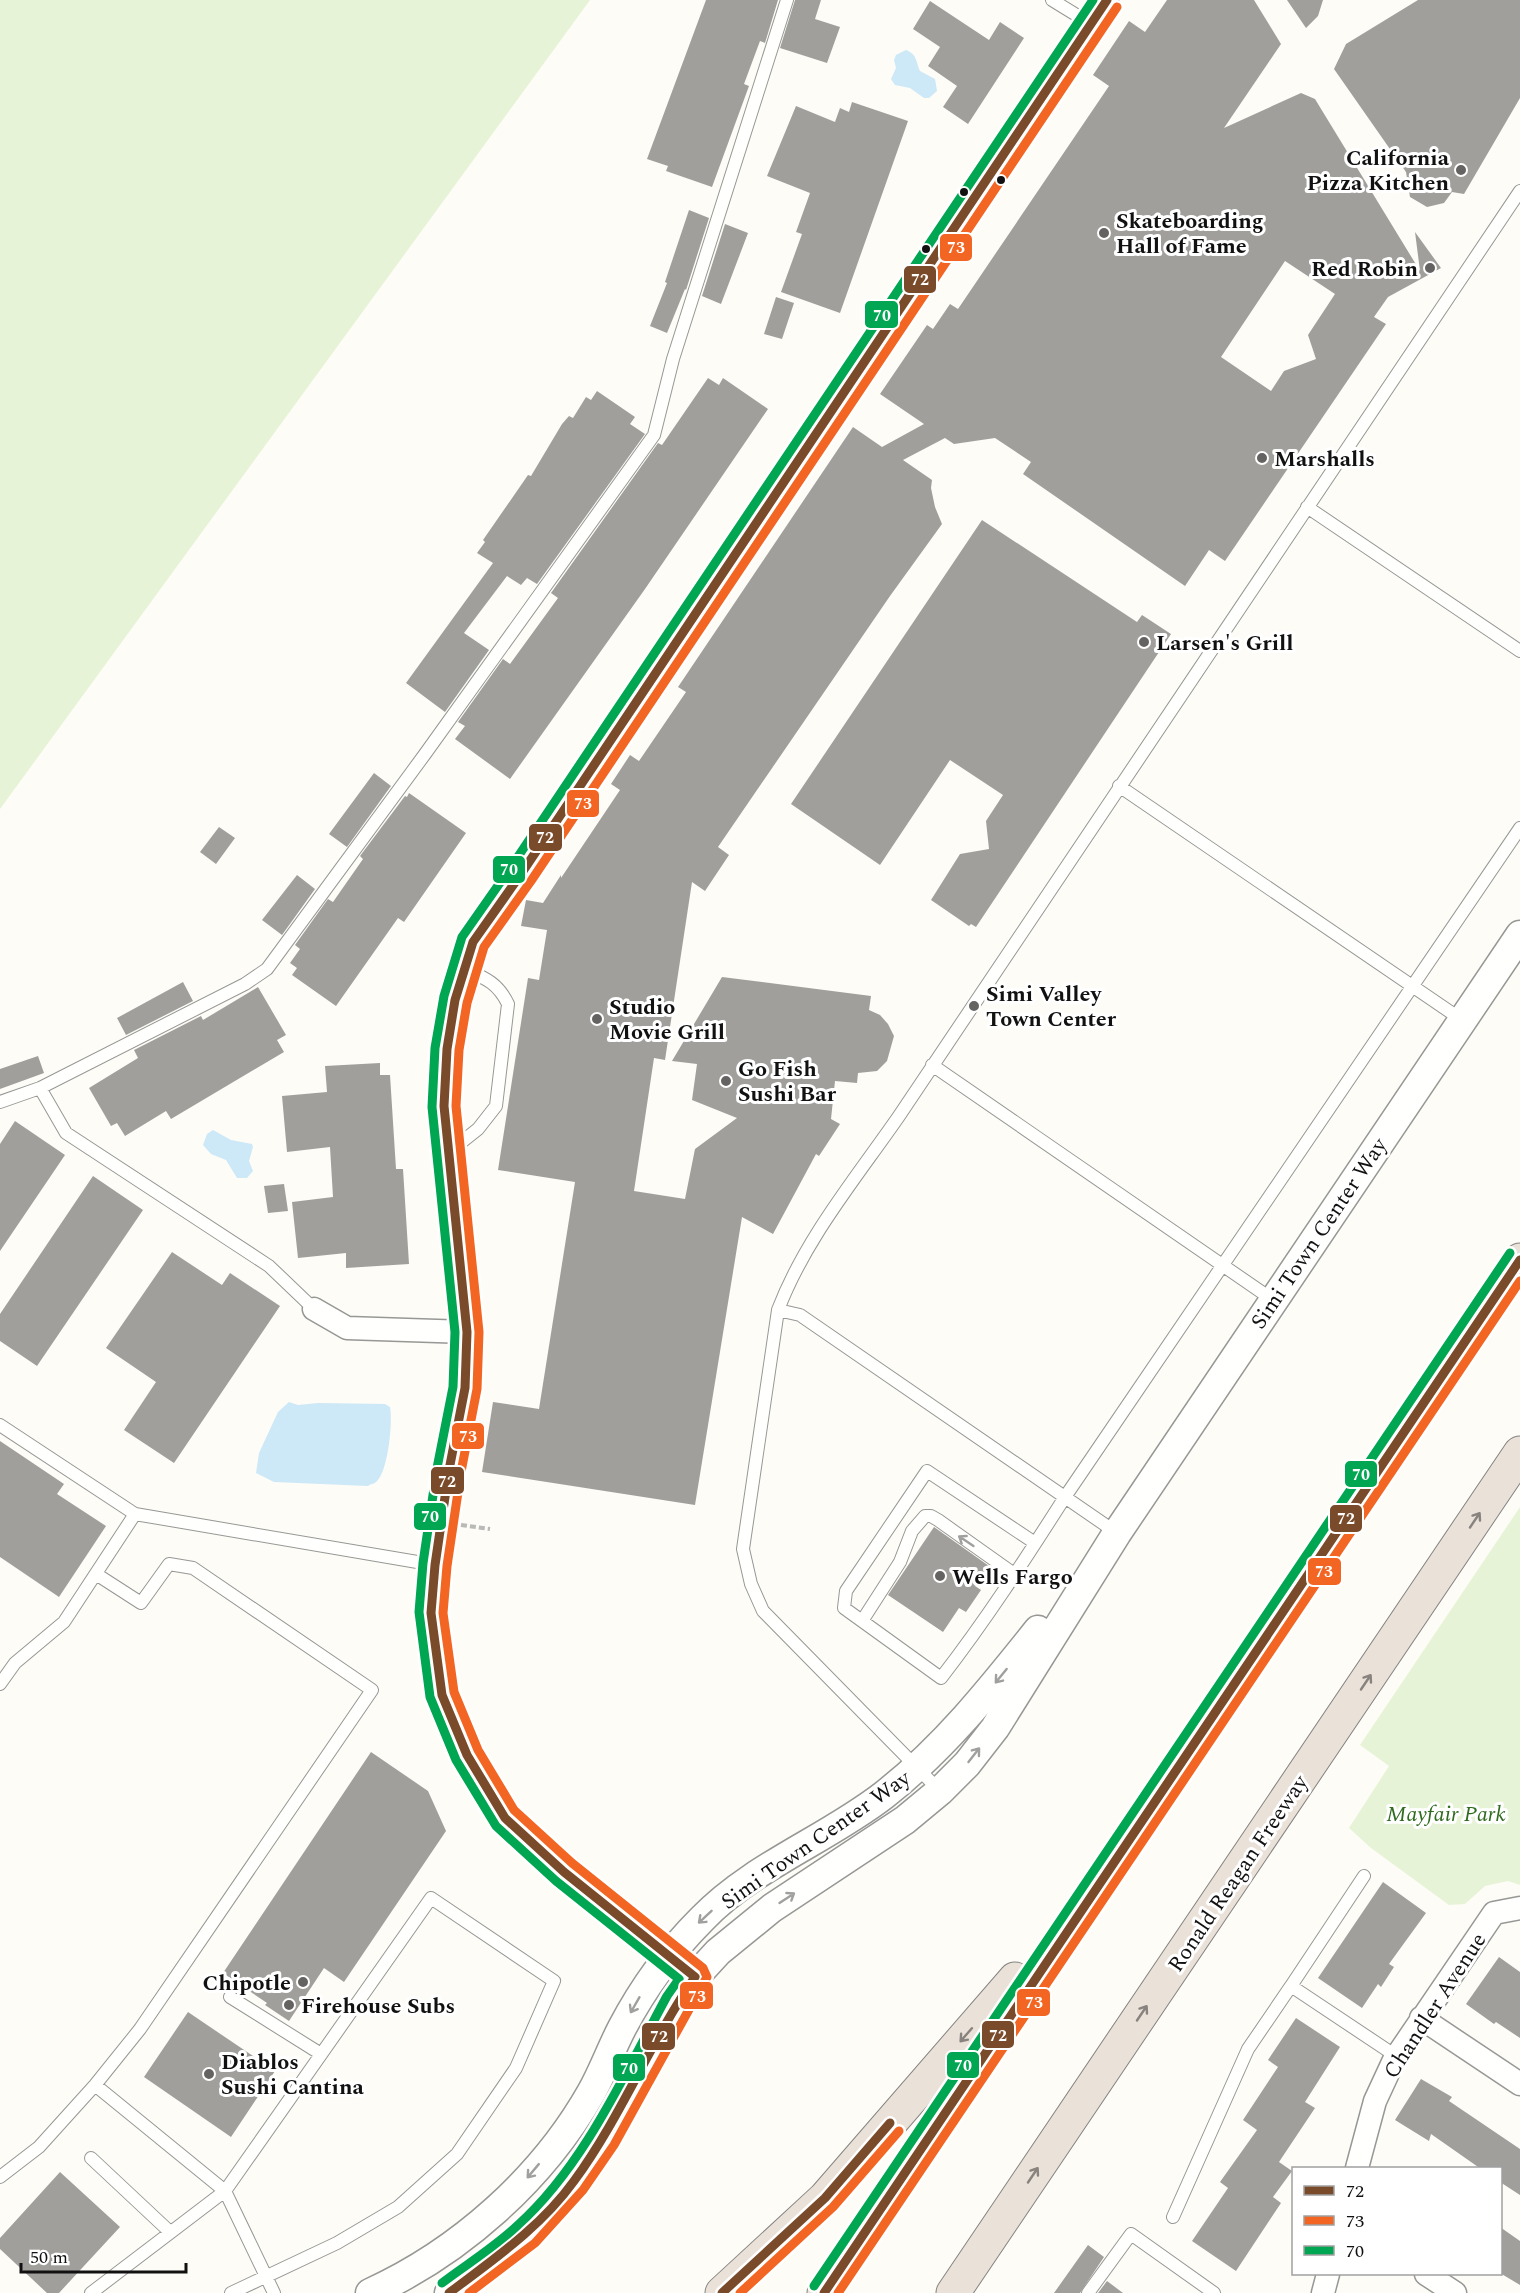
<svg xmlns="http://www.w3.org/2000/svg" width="1520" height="2293" viewBox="0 0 1520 2293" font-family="Spectral,serif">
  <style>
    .green { fill: #e7f3d7 }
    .water { fill: #cde8f7 }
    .building { fill: #a19f9c; fill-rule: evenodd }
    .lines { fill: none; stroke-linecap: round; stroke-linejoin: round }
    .service-casing { stroke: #979795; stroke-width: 14 }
    .minor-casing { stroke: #979795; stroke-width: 25 }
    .tertiary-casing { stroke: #979795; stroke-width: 31 }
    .motorway-casing { stroke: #858482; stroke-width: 35 }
    .path { stroke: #b9b9b8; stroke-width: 4; stroke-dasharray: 6 3; stroke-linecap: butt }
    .service { stroke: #fffffe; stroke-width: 12 }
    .minor { stroke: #fffffe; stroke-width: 22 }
    .tertiary { stroke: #fffffe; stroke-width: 28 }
    .motorway { stroke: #eae1d8; stroke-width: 33 }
    .bus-1-casing { stroke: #fff; stroke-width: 14 }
    .bus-2-casing { stroke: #fff; stroke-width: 14 }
    .bus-3-casing { stroke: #fff; stroke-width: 14 }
    .bus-1 { stroke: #7a4b2a; stroke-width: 9 }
    .bus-2 { stroke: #f26522; stroke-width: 9 }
    .bus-3 { stroke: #00a651; stroke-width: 9 }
    .oneway { stroke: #88837e }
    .oneway2 { stroke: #a0a09f }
    .poi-dot { fill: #646362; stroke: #fff; stroke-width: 2 }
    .bus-dot { fill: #111; stroke: #fff; stroke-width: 2 }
    .labels { text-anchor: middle; stroke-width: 6; stroke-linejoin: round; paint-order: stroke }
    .poi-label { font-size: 22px; font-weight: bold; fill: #111; stroke: #fff; text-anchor: start }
    .street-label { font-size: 22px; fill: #111; stroke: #fff }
    .park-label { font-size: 22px; font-style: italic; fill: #2f6b1f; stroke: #fff }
    .line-badge { stroke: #fff; stroke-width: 2 }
    .badge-label { font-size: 16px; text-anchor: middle; font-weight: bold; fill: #fff }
  </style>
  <rect width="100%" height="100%" fill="#fdfcf7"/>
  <!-- green -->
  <path class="green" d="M0 0H590L0 809Z
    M1520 1507V1885L1508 1881 1485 1886 1465 1904 1449 1905 1371 1848 1349 1828 1389 1766 1360 1745Z"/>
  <!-- water -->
  <path class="water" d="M906 50C917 54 916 62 920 71L935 79 937 91 929 98H924L910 88 895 85 891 79 896 68 894 60 896 55Z
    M213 1130 231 1140 252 1144 253 1147 249 1161 253 1171 247 1178H237L226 1160 211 1154 203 1145 207 1134Z
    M289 1402 298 1405 318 1403 385 1404 390 1407C393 1421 388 1473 376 1482 374 1484 370 1484 368 1486L274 1482 256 1473 259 1453 278 1412Z"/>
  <!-- building -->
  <path class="building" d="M706 0H778L765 43 760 41 744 84 749 86 712 187 666 171 668 166 647 159Z
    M795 0H821L815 19 840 27 827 63 780 48Z
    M1167 0H1254L1281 44 1224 128 1301 93 1315 99 1420 271 1415 232 1441 268 1388 297 1374 317 1386 324 1225 561 1209 550 1185 586 1023 474 1031 462 995 438 954 444 945 438 903 460 932 480 931 488 935 507 942 524 890 596 718 847 729 855 705 891 692 882 665 1060 654 1058 634 1191 685 1199 695 1149 737 1118 692 1100 697 1064 672 1061 722 977 871 996 869 1010 880 1015 888 1024 894 1036 887 1061 877 1071 858 1073 857 1083 835 1081 831 1119 840 1124 819 1156 816 1154 773 1234 742 1217 695 1505 482 1472 493 1402 539 1409 575 1182 498 1170 528 978 539 980 547 930 521 926 526 900 543 903 561 875V878L620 790 611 784 630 755 639 761 686 692 678 687 853 427 882 447 924 424 880 394 927 325 933 329 950 304 958 309 1109 86 1093 75 1129 21 1145 32ZM1285 261 1335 294 1308 335 1316 359 1284 371 1271 391 1221 357Z
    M1287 0H1323L1318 16 1306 28Z
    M1418 0H1520V98L1464 194 1452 192 1444 203 1427 207 1410 197 1406 172 1334 69 1346 44Z
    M930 1 989 40 1000 22 1024 38 968 124 943 107 957 86 928 66 940 47 913 29Z
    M852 102 908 121 840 313 781 292 802 234 796 232 810 193 767 176 796 106 835 122 840 108 849 112Z
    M689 210 709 218 686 290 685 289 667 333 650 326 667 283 665 282Z
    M725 224 748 233 721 304 702 296Z
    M776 297 794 303 782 339 764 334Z
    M708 378 719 385 723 378 768 409 645 589 510 779 455 739 465 726 458 722 503 659 510 664 558 598 551 593 658 443 662 445Z
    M597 391 635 417 630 424 645 434 537 584 527 578 521 585 507 576 464 633 489 650 445 712 406 683 493 563 477 553 485 542 483 540 528 475 531 476 562 424 569 416 573 418 586 397 591 400Z
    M982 520 1137 622 1142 615 1171 634 976 927 971 924 969 926 931 900 960 854 989 849 986 821 1003 795 950 760 880 865 791 804Z
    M374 773 391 786 347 847 329 834Z
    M409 793 466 833 404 922 398 918 336 1006 292 975 297 968 290 963 300 949 295 945 328 899 333 902 363 859 360 856 405 796 407 797Z
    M219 827 235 838 216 864 200 852Z
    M297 875 315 889 282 935 262 920Z
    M183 982 193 1001 126 1035 117 1018Z
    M258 987 286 1035 277 1040 284 1052 171 1119 166 1111 125 1136 117 1123 111 1126 89 1088 138 1058 134 1050 201 1016 203 1020Z
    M38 1056 44 1073 0 1089V1069Z
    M380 1063V1075H390L396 1169H403L409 1264 346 1268V1253L298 1258 292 1202 333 1197 330 1147 287 1152 282 1096 327 1092 325 1066Z
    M15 1121 65 1155 0 1251V1144Z
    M93 1176 143 1210 37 1366 0 1341V1314Z
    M284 1184 288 1211 268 1213 264 1186Z
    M172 1252 222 1285 230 1273 280 1306 174 1463 124 1430 156 1382 106 1348Z
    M0 1441 64 1484 57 1494 106 1526 59 1597 0 1557Z
    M934 1527 989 1566 975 1586 981 1590 966 1612 959 1608 943 1632 888 1595Z
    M371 1752 428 1791 446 1831 344 1982 324 1968 289 2021 265 2005 267 2003 223 1973Z
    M1383 1882 1426 1913 1389 1964 1394 1967 1381 1987 1378 1984 1362 2008 1318 1978Z
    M1499 1957 1520 1972V2038L1496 2022 1494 2024 1466 2004Z
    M188 2012 275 2071 231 2137 144 2077Z
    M1296 2018 1340 2047 1305 2102 1315 2108 1279 2162 1292 2171 1273 2197 1281 2203 1236 2271 1192 2241 1228 2188 1220 2182 1257 2130 1243 2120 1278 2067 1268 2060Z
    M1421 2079 1452 2097 1449 2101 1520 2149V2195L1500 2182V2169H1481L1431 2134 1429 2141 1395 2120Z
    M60 2172 120 2227 59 2293H47L0 2249V2238Z
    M1500 2227 1520 2241V2285L1500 2273Z
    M1088 2245 1104 2257 1080 2293H1054Z
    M1107 2281 1123 2293H1098Z"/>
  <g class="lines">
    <defs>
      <path id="service" d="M1052 0 1091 24
        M1307 507 1520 651
        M1119 786 1462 1020
        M932 1065 1273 1300
        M40 1088 66 1133 269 1266 314 1309
        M0 1102 40 1088 245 984 267 969 425 754 654 435 673 359 787 0
        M449 1152 478 1129 496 1106 508 1004C498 983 485 978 465 969
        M778 1310 800 1315 1117 1533
        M0 1425 135 1514
        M1035 1543 927 1471 846 1591 844 1608 941 1678C986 1620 1026 1558 1065 1497L1520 828
        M862 1621 900 1562 912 1531 925 1516H931L938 1520 1014 1574
        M0 1684 15 1663 64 1622 135 1514 435 1565
        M940 1791 763 1611 751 1584 743 1549 778 1310C805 1239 856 1178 899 1116L1520 191
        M1291 1986 1364 1876
        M230 1997 321 2054
        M95 2085 225 2191 274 2293
        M91 2158 170 2232
        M0 2177 39 2147 95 2085 140 2029 372 1690 193 1568 169 1564 141 1603 96 1574
        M1173 2217 1248 2049 1291 1986 1396 2056
        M91 2293 225 2191 431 1898 554 1981 516 2068 457 2154 398 2207 337 2243 231 2293
        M1088 2293 1131 2234 1214 2293"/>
      <path id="minor" d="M314 1309 347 1328 467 1332
        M695 1977 564 1872 505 1818 467 1755 442 1695 431 1613 435 1565 449 1470 465 1388 467 1332 444 1106 447 1049 455 1000 473 942 521 874 1107 0
        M1421 2018 1520 2084
        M1357 2168 1375 2101 1394 2060 1494 1913 1520 1908
        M1426 2274 1455 2293
        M1323 2293 1328 2274"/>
      <path id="tertiary" d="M370 2293C460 2252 542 2179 591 2093 603 2072 611 2049 622 2028 643 1988 670 1951 702 1919 753 1866 826 1840 884 1795 944 1748 991 1689 1038 1630
        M449 2293 527 2234 573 2183 603 2139 678 2002 695 1977 718 1952 772 1908 905 1820 940 1791 967 1764 995 1728 1117 1533 1520 935"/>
      <path id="motorway" d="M722 2293 825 2198 1015 1979
        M824 2293 1520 1260
        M953 2293 1520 1453"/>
    </defs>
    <!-- service casing -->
    <use href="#service" class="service-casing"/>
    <!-- minor casing -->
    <use href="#minor" class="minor-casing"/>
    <!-- tertiary casing -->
    <use href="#tertiary" class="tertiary-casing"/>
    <!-- motorway casing -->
    <use href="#motorway" class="motorway-casing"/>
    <!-- path -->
    <path class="path" d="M461 1525 490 1529"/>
    <!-- service -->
    <use href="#service" class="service"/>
    <!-- minor -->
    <use href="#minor" class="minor"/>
    <!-- tertiary -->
    <use href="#tertiary" class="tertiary"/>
    <!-- motorway -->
    <use href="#motorway" class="motorway"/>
    <defs>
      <path id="bus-1" d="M449 2293C494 2259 541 2227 574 2181 621 2117 650 2042 695 1977L564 1872 505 1818 467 1755 442 1695 431 1613 435 1565 449 1470 465 1388 467 1332 444 1106 447 1049 455 1000 473 942 521 874 1107 0
        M722 2293 825 2198 890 2123
        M824 2293 1520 1260"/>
      <path id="bus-2" d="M469 2293 535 2243 583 2190 614 2145 707 1977 703 1968 572 1863 514 1810 478 1750 454 1692 443 1613 447 1566 461 1472 477 1389 479 1332 456 1106 459 1050 467 1003 484 947 531 881 1117 7
        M740 2293 833 2207 899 2131
        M838 2293 1520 1281"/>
      <path id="bus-3" d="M442 2283C467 2264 495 2247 518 2225 584 2166 625 2073 667 1996L679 1979 556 1881 496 1826 456 1760 430 1697 419 1612 423 1563 437 1468 453 1387 455 1332 432 1107 435 1048 444 996 462 937 511 867 1093 0
        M814 2286 1510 1253"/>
    </defs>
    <!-- bus-1 casing -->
    <use href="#bus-1" class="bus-1-casing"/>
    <!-- bus-2 casing -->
    <use href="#bus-2" class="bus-2-casing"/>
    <!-- bus-3 casing -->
    <use href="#bus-3" class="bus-3-casing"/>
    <!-- bus-1 -->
    <use href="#bus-1" class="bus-1"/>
    <!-- bus-2 -->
    <use href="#bus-2" class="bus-2"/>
    <!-- bus-3 -->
    <use href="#bus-3" class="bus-3"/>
  </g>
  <!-- one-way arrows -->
  <defs><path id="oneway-shaft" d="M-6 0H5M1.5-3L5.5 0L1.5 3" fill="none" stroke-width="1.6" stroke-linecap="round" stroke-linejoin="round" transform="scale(1.5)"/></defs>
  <g class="oneway">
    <use href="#oneway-shaft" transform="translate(1475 1520) rotate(-56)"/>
    <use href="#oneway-shaft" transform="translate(1366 1682) rotate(-56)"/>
    <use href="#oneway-shaft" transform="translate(1142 2013) rotate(-56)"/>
    <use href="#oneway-shaft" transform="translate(966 2035) rotate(131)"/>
    <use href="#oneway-shaft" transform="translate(1033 2175) rotate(-56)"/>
  </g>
  <g class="oneway2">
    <use href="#oneway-shaft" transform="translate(966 1541) rotate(-146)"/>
    <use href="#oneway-shaft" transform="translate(1001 1676) rotate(129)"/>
    <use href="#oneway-shaft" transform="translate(974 1755) rotate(-52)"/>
    <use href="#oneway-shaft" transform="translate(787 1898) rotate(-33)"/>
    <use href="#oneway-shaft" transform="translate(705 1917) rotate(137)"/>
    <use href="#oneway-shaft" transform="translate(635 2005) rotate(120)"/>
    <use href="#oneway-shaft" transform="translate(533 2171) rotate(130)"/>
  </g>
  <!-- markers -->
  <g class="poi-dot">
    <circle cx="1461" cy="170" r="6"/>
    <circle cx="1104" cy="233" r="6"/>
    <circle cx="1430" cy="268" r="6"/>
    <circle cx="1262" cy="458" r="6"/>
    <circle cx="1144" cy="642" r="6"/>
    <circle cx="974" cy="1006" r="6"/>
    <circle cx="597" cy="1019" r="6"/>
    <circle cx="726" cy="1081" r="6"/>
    <circle cx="940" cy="1576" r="6"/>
    <circle cx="303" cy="1982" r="6"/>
    <circle cx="289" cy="2005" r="6"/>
    <circle cx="209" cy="2074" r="6"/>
  </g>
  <g class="bus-dot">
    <circle cx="1001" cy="180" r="5"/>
    <circle cx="964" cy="192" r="5"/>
    <circle cx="926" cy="249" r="5"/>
  </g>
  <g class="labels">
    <!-- poi labels -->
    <g class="poi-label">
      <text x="1449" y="165" text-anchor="end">California<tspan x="1449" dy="25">Pizza Kitchen</tspan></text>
      <text x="1116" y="228">Skateboarding<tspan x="1116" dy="25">Hall of Fame</tspan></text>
      <text x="1418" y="276" text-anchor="end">Red Robin</text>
      <text x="1274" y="466">Marshalls</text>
      <text x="1156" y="650">Larsen's Grill</text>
      <text x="986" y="1001">Simi Valley<tspan x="986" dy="25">Town Center</tspan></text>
      <text x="609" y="1014">Studio<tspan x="609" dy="25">Movie Grill</tspan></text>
      <text x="738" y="1076">Go Fish<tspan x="738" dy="25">Sushi Bar</tspan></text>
      <text x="952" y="1584">Wells Fargo</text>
      <text x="291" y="1990" text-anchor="end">Chipotle</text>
      <text x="301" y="2013">Firehouse Subs</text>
      <text x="221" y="2069">Diablos<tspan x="221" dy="25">Sushi Cantina</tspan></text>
    </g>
    <!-- street labels -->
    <g class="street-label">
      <text transform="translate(1318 1233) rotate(-56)" y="8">Simi Town Center Way</text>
      <text transform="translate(815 1839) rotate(-35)" y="8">Simi Town Center Way</text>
      <text transform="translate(1237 1873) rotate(-56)" y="8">Ronald Reagan Freeway</text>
      <text transform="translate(1434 2005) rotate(-57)" y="8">Chandler Avenue</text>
    </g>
    <!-- park labels -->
    <g class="park-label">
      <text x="1446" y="1821">Mayfair Park</text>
    </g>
  </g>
  <g class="line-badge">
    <rect x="939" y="233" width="34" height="29" rx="6" fill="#f26522"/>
    <rect x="903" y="265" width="34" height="29" rx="6" fill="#7a4b2a"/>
    <rect x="864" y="300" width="35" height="29" rx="6" fill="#00a651"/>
    <rect x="566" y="789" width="34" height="29" rx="6" fill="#f26522"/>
    <rect x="528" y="823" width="35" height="29" rx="6" fill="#7a4b2a"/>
    <rect x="492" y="855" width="34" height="29" rx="6" fill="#00a651"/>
    <rect x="451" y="1422" width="34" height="28" rx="6" fill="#f26522"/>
    <rect x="1344" y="1460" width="34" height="28" rx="6" fill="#00a651"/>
    <rect x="430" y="1466" width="35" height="29" rx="6" fill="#7a4b2a"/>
    <rect x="413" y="1502" width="34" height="29" rx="6" fill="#00a651"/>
    <rect x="1329" y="1504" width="34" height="29" rx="6" fill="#7a4b2a"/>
    <rect x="1307" y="1557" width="35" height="29" rx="6" fill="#f26522"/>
    <rect x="679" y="1981" width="35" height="29" rx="6" fill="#f26522"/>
    <rect x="1016" y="1988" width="35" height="29" rx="6" fill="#f26522"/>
    <rect x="981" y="2020" width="34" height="29" rx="6" fill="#7a4b2a"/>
    <rect x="641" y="2022" width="35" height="29" rx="6" fill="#7a4b2a"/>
    <rect x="946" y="2051" width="34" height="28" rx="6" fill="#00a651"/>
    <rect x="612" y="2053" width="34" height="29" rx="6" fill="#00a651"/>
  </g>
  <g class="badge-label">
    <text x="956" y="253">73</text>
    <text x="920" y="285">72</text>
    <text x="882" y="321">70</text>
    <text x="583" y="809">73</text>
    <text x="545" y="843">72</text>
    <text x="509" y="875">70</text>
    <text x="468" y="1442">73</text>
    <text x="1361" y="1480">70</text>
    <text x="447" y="1487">72</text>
    <text x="430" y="1522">70</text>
    <text x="1346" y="1524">72</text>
    <text x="1324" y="1577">73</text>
    <text x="697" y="2002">73</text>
    <text x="1034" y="2008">73</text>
    <text x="998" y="2041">72</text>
    <text x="659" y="2042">72</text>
    <text x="963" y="2071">70</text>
    <text x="629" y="2074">70</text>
  </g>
  <!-- legend -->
  <rect x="1292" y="2167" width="210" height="108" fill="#ffffff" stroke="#a0a0a0" stroke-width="1.5"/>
  <rect x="1304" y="2186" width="30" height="9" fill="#7a4b2a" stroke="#a0a0a0" stroke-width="1.5"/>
  <text x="1346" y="2197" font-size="18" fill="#111111">72</text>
  <rect x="1304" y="2216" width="30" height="9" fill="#f26522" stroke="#a0a0a0" stroke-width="1.5"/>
  <text x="1346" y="2227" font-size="18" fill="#111111">73</text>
  <rect x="1304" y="2246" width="30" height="9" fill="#00a651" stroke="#a0a0a0" stroke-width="1.5"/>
  <text x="1346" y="2257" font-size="18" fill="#111111">70</text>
  <!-- scale -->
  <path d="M21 2263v9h165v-9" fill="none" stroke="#111111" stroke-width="3"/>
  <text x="30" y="2263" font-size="18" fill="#111111" stroke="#ffffff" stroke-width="4.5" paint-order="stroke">50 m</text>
</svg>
